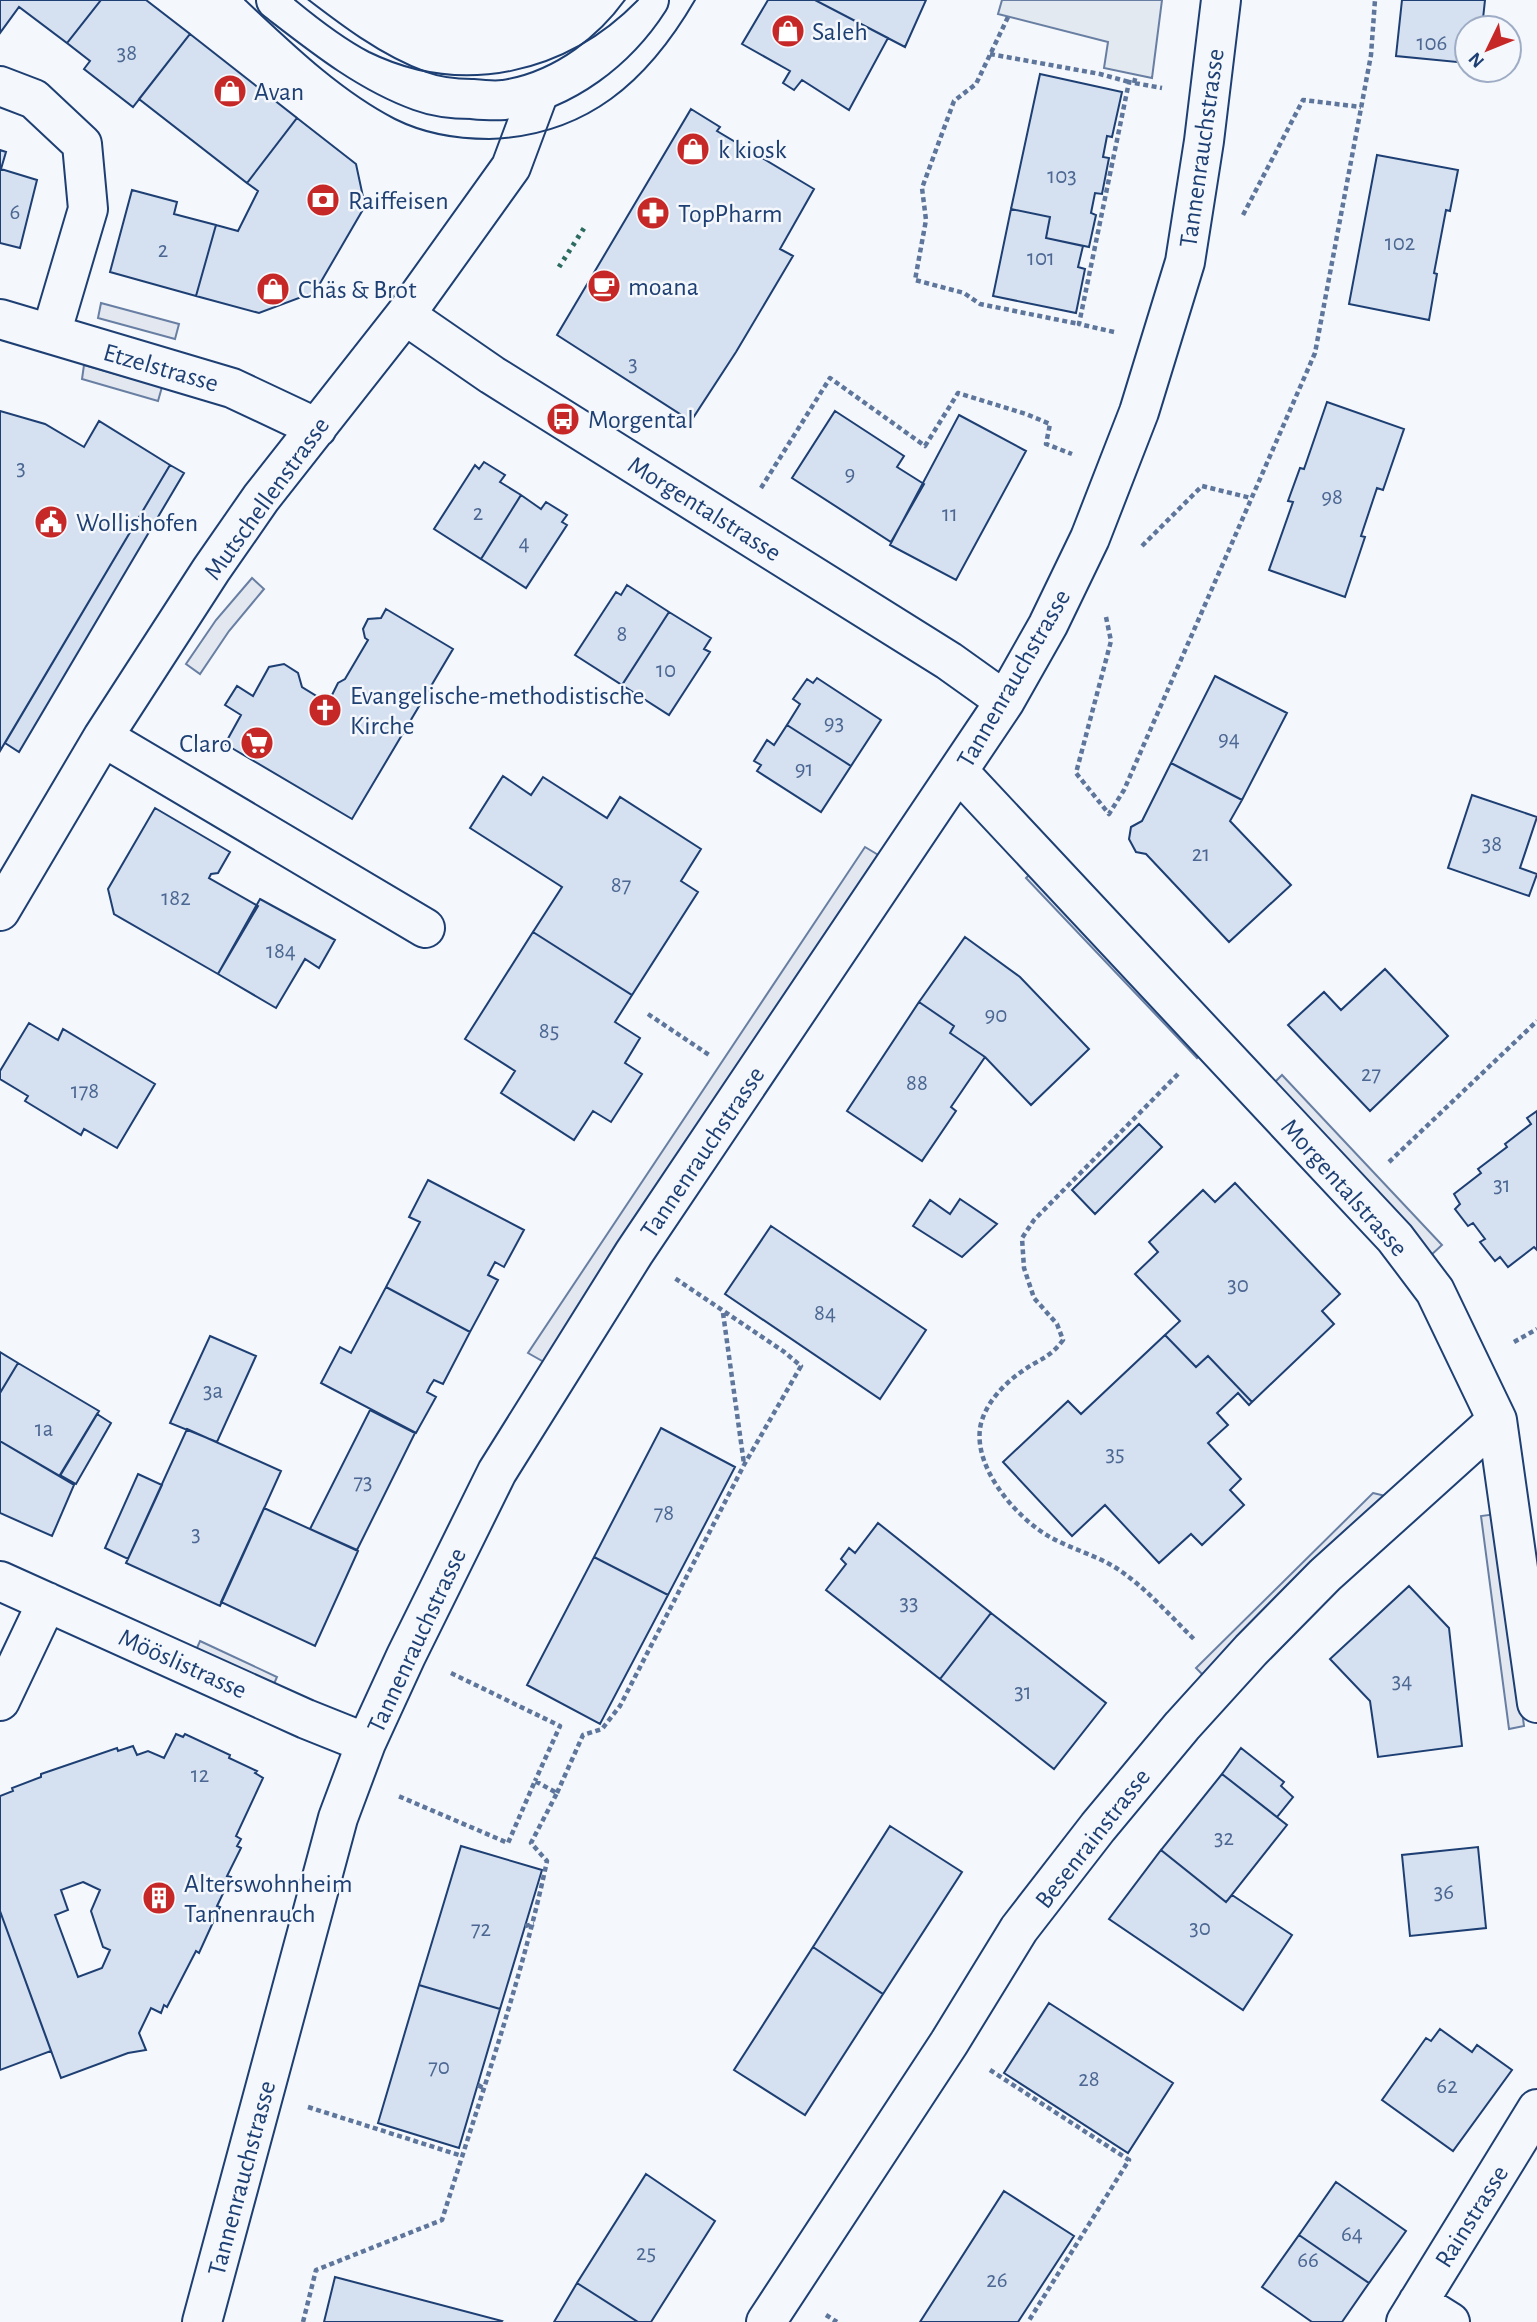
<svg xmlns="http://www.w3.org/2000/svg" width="1537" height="2322" viewBox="0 0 1537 2322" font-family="'Alegreya Sans',sans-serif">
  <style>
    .green { fill: #e3e9f0; stroke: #687fa3; stroke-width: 2 }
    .parking { fill: #e3e8f0; stroke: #687fa3; stroke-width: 2 }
    .building { fill: #d5e0f0; stroke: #1d3f73; stroke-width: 2; fill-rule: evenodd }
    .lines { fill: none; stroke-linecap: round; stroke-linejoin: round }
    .minor-casing { stroke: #1d3f73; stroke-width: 42 }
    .major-casing { stroke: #1d3f73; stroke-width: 42 }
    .path { stroke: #5e769c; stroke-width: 4.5; stroke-dasharray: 5 3.5; stroke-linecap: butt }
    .minor { stroke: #f4f7fb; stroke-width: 38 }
    .major { stroke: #f4f7fb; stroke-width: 38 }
    .tram { stroke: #1d3f73; stroke-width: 2 }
    .hedge { stroke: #2c6c60; stroke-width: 5; stroke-dasharray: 3.5 5; stroke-linecap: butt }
    .labels { text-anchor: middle; stroke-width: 5; stroke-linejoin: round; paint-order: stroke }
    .number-label { font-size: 23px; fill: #4b6792 }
    .poi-label { font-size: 26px; fill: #1d3f73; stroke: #f4f7fb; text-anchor: start }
    .street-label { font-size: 26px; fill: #1d3f73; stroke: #f4f7fb }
  </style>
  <rect width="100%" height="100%" fill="#f4f7fb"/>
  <!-- green -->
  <path class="green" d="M1002 0H1162L1152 78 1104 68 1108 42 998 14Z"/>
  <!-- parking -->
  <path class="parking" d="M101 303 179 324 175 339 98 318Z
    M84 365 162 387 158 401 82 379Z
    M252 578 264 589 229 631 200 674 186 664 216 620Z
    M865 847 880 856 544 1362 528 1353Z
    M1038 866 1209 1046 1197 1058 1026 878Z
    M1282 1075 1442 1245 1430 1256 1271 1086Z
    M1373 1493 1394 1498 1209 1681 1196 1668Z
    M1496 1514 1524 1726 1509 1729 1481 1516Z
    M200 1641 277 1677 270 1693 193 1657Z"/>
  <!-- building -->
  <path class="building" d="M0 0H101L67 43 19 7 0 33Z
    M101 0H146L190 34 133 107 84 69 90 61 67 43Z
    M768 0H815L888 38 849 110 802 80 794 90 783 83 790 71 742 44Z
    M815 0H926L905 47Z
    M1402 0H1485L1482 28H1467V63L1396 56Z
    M190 34 297 118 247 183 139 99Z
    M1040 74 1122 92 1112 137 1107 136 1103 157 1109 158 1102 194 1095 193 1091 213 1096 215 1089 247 1046 238 1050 217 1011 209Z
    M691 109 720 127 717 131 814 189 780 249 793 256 736 352 691 421 557 335Z
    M297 118 356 164 365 206 315 292 259 313 196 296 216 225 238 231 258 191 247 183Z
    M0 150 6 152 1 169 37 180 20 248 0 243Z
    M1377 155 1458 170 1450 211 1446 210 1434 273 1437 274 1429 320 1349 304Z
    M132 190 177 202 174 214 216 225 196 296 110 272Z
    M1011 209 1050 217 1046 238 1083 246 1078 267 1085 269 1076 313 993 296Z
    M1327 402 1404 429 1383 490 1377 488 1361 536 1365 537 1345 597 1269 570 1293 502 1288 501 1300 468 1304 469Z
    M0 411 45 424 84 447 99 421 170 465 0 751Z
    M835 411 904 456 897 467 924 484 891 542 792 478Z
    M959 415 1026 451 956 580 890 545Z
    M484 462 505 475 500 482 521 495 481 559 434 529 475 465 479 469Z
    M170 465 184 473 19 752 5 743Z
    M521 495 541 509 546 502 567 515 562 522 567 525 526 588 481 559Z
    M627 585 669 612 622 685 575 655 616 592 621 595Z
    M386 609 453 649 352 819 225 744 241 715 225 705 237 686 253 696 269 667 284 664 298 673 302 687 328 703 338 683 345 679 368 640 365 638 363 629 368 619 381 618Z
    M669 612 711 638 704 649 710 652 669 715 622 685Z
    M1215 676 1287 713 1242 800 1171 763Z
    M817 678 881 720 851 766 787 725 800 704 793 699 807 679 813 683Z
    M787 725 851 766 821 812 757 771 761 765 754 761 767 740 774 745Z
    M1171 763 1242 800 1230 821 1291 885 1229 942 1146 854 1136 852 1129 839 1131 827 1142 821Z
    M503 776 531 795 543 777 607 818 620 797 701 849 681 881 698 892 632 995 533 932 562 887 470 828Z
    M1472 795 1537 817 1520 868 1537 874 1529 896 1448 868Z
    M155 808 230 852 218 873 211 874 209 878 258 906 218 974 114 914 108 889Z
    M260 899 335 940 319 968 305 959 276 1008 218 974Z
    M533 932 632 995 615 1022 640 1038 625 1063 642 1074 611 1122 593 1111 574 1140 501 1093 515 1071 465 1039Z
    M965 937 1020 977 1089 1049 1031 1105 985 1057 950 1033 954 1026 919 1002Z
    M1385 969 1448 1036 1370 1111 1288 1025 1324 992 1341 1010Z
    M919 1002 954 1026 950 1033 985 1057 951 1107 956 1111 922 1161 847 1111Z
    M29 1023 58 1040 63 1029 155 1084 117 1148 84 1129 81 1135 25 1101 28 1096 0 1079V1071Z
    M1537 1111V1250L1534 1247 1508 1267 1500 1257 1495 1261 1480 1242 1485 1239 1473 1223 1468 1226 1455 1209 1460 1204 1454 1194 1481 1173 1478 1169 1507 1147 1505 1144 1531 1124 1527 1118Z
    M1139 1124 1162 1147 1095 1214 1072 1190Z
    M428 1180 524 1230 504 1267 495 1262 488 1275 498 1280 470 1332 386 1287 420 1222 409 1217Z
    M1235 1183 1340 1294 1322 1311 1334 1324 1252 1402 1208 1356 1196 1367 1165 1335 1180 1321 1135 1274 1158 1252 1149 1242 1203 1190 1215 1202Z
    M960 1199 997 1224 962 1257 913 1226 930 1200 950 1214Z
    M771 1226 926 1330 880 1399 725 1294Z
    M386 1287 470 1332 443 1384 434 1380 430 1386 427 1392 436 1397 416 1433 321 1383 340 1347 351 1353Z
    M1165 1335 1196 1367 1208 1356 1252 1402 1249 1405 1238 1393 1217 1413 1228 1425 1208 1443 1241 1479 1230 1490 1244 1505 1202 1545 1191 1534 1159 1563 1105 1505 1072 1536 1003 1462 1068 1401 1081 1414Z
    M210 1336 256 1356 217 1442 170 1423Z
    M0 1352 18 1363 0 1393Z
    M18 1363 99 1411 60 1476 0 1441V1393Z
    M370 1410 415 1433 357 1550 310 1529Z
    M97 1414 111 1423 76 1484 60 1475Z
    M661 1428 735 1467 668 1595 594 1557Z
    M187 1429 281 1471 220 1606 126 1563Z
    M0 1441 74 1485 52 1536 0 1513Z
    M138 1474 162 1485 128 1559 105 1548Z
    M264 1508 358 1551 315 1646 221 1602Z
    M878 1523 991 1613 940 1679 826 1590 846 1564 841 1559 849 1548 855 1553Z
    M594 1557 668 1595 600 1724 527 1685Z
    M1409 1586 1449 1628 1462 1746 1378 1757 1370 1701 1330 1659Z
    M991 1613 1106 1703 1054 1769 940 1679Z
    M176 1734 183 1737 185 1734 230 1755 229 1758 257 1771 255 1773 263 1778 236 1836 241 1839 237 1846 241 1848 227 1876 231 1877 217 1906 220 1907 199 1953 196 1951 167 2007 164 2005 161 2013 151 2008 139 2033 146 2050 128 2053 61 2078 0 1911V1796L13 1791 12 1788 41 1777V1774L117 1748 118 1751 133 1746 137 1755 148 1751 164 1758ZM83 1882 100 1890 91 1911 103 1947 110 1950 102 1968 78 1977 55 1915 68 1910 61 1890Z
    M1241 1748 1284 1782 1281 1786 1293 1797 1277 1817 1222 1774Z
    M1222 1774 1287 1825 1226 1902 1161 1850Z
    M890 1826 962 1872 883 1994 813 1947Z
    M461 1846 542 1870 500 2009 419 1985Z
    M1478 1847 1486 1928 1410 1936 1402 1855Z
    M1161 1850 1226 1902 1232 1895 1292 1935 1243 2010 1109 1919Z
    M0 1911 51 2051 0 2070Z
    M813 1947 883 1994 805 2115 734 2070Z
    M419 1985 500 2009 459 2148 378 2123Z
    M1049 2003 1173 2083 1128 2153 1004 2073Z
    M1440 2029 1472 2052 1477 2045 1512 2070 1453 2151 1382 2100 1426 2038 1431 2041Z
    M646 2174 715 2221 651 2322H638L577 2283Z
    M1336 2182 1406 2231 1369 2283 1299 2235Z
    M1004 2191 1074 2236 1018 2322H920Z
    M1299 2235 1369 2283 1342 2322H1312L1262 2287Z
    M335 2277 502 2321 501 2322H324Z
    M577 2283 638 2322H554Z"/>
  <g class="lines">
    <defs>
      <path id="minor" d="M0 86 34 99 82 144 88 209 51 334
        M405 315 492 375 949 661 1005 701
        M0 319 232 388 317 428
        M103 737 425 928
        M958 771 1395 1238 1435 1291 1497 1420 1537 1703
        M0 911 103 737 211 570 261 498 405 315 511 167 539 92
        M0 1581 306 1719 366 1743
        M0 1701 47 1602
        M1418 2302 1450 2322
        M202 2322 338 1818 366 1743 406 1656 497 1472 634 1253 1005 701 1048 625 1090 538 1139 412 1185 262 1204 141 1221 0
        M766 2322 949 2043 1019 1929 1098 1827 1182 1726 1251 1650 1325 1575 1497 1420
        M1406 2322 1537 2109"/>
      <path id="major" d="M276 0C320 34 367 72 420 91 436 97 455 99 472 99 482 100 494 101 504 100 564 91 617 50 649 0"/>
    </defs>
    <!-- minor casing -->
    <use href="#minor" class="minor-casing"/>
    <!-- major casing -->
    <use href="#major" class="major-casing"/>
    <!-- path -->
    <path class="path" d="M1008 17 976 84 954 101 922 188 926 220 915 280 964 293 980 304 1079 324
      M990 54 1100 74 1129 82
      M1134 83 1136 75
      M1243 215 1303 100 1361 107
      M1114 332 1079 324 1129 82 1162 88
      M761 488 830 378 925 446 958 393 1026 414 1050 424 1046 444 1072 454
      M1142 546 1202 486 1251 498
      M1106 617 1111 641 1076 773 1109 814 1124 790 1315 353 1371 55 1375 0
      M648 1014 709 1055
      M1178 1074 1034 1220 1022 1238 1024 1268 1034 1298 1057 1324 1063 1340C1050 1358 1039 1359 1021 1372 1005 1383 988 1401 982 1420 968 1463 1016 1518 1050 1537 1073 1550 1100 1556 1122 1572 1149 1591 1172 1618 1196 1641
      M1389 1162 1537 1021
      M723 1313 744 1464
      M1514 1342 1537 1329
      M451 1673 560 1726 535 1781
      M557 1793 583 1735 602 1729 620 1706 744 1465 801 1366 783 1351 673 1277
      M525 1926 534 1924
      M990 2070 1129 2160 1028 2322
      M478 2085 485 2089
      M308 2107 462 2156
      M826 2315 837 2322
      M303 2322 316 2270 442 2220C479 2101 521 1983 547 1861L531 1843 557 1793 535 1781 508 1843 396 1795"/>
    <!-- minor -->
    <use href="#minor" class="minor"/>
    <!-- major -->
    <use href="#major" class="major"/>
    <!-- tram -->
    <path class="tram" d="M245 0C291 43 339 90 395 119 423 133 458 139 489 139 587 136 648 81 695 0
      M295 0C318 19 342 38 369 52 463 98 567 73 638 0"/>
    <!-- hedge -->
    <path class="hedge" d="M559 267 586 225"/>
  </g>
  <!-- icons -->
  <defs>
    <symbol id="shop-disc" viewBox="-11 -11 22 22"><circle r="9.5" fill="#c62828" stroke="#f4f7fb"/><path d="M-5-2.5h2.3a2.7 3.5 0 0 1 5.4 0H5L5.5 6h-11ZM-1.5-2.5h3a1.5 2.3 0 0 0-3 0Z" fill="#fff"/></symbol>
    <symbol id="bank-disc" viewBox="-11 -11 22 22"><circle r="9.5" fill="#c62828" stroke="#f4f7fb"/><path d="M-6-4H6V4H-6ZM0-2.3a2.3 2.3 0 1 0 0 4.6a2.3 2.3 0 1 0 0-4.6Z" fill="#fff"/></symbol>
    <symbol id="pharmacy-disc" viewBox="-11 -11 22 22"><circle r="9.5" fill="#c62828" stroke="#f4f7fb"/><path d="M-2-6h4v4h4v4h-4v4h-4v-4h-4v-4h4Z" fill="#fff"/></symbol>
    <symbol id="cafe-disc" viewBox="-11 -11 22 22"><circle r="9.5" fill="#c62828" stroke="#f4f7fb"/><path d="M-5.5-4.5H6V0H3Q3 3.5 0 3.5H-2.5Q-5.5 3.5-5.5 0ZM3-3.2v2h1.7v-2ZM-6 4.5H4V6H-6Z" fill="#fff"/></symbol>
    <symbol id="bus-disc" viewBox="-11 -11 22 22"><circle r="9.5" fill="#c62828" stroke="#f4f7fb"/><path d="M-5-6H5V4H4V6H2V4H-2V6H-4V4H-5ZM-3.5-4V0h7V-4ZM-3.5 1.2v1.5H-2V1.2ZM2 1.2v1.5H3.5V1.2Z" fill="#fff"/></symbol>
    <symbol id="civic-disc" viewBox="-11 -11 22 22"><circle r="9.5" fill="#c62828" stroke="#f4f7fb"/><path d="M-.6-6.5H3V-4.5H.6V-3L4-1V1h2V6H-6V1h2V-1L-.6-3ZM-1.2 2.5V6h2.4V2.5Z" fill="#fff"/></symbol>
    <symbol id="church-disc" viewBox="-11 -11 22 22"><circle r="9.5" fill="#c62828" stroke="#f4f7fb"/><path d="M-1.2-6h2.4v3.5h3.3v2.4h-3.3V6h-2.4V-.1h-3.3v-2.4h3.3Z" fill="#fff"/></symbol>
    <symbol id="supermarket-disc" viewBox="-11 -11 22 22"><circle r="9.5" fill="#c62828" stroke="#f4f7fb"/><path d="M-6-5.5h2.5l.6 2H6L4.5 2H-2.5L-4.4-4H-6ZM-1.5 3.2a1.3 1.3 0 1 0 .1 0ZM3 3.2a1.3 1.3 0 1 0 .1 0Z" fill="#fff"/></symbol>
    <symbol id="building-disc" viewBox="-11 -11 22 22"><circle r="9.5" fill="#c62828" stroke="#f4f7fb"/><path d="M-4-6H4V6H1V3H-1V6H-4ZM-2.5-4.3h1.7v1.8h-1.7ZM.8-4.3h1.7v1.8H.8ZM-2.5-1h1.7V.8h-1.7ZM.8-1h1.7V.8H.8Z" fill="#fff"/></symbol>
  </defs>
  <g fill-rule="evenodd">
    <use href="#shop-disc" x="769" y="12" width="38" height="38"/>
    <use href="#shop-disc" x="211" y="72" width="38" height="38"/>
    <use href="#shop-disc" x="674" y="130" width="38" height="38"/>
    <use href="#bank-disc" x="304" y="181" width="38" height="38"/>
    <use href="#pharmacy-disc" x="634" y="194" width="38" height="38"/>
    <use href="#cafe-disc" x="585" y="267" width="38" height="38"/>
    <use href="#shop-disc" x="254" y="270" width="38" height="38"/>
    <use href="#bus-disc" x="544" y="400" width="38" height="38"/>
    <use href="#civic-disc" x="32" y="503" width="38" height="38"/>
    <use href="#church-disc" x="306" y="691" width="38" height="38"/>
    <use href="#supermarket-disc" x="238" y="724" width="38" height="38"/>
    <use href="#building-disc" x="140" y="1879" width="38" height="38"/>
  </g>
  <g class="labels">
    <!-- number labels -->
    <g class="number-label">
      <text x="1432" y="50">106</text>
      <text x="127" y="60">38</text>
      <text x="1062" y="183">103</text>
      <text x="15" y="219">6</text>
      <text x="1400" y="250">102</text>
      <text x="163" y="257">2</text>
      <text x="1041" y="265">101</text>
      <text x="633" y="371">3</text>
      <text x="21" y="475">3</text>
      <text x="850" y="481">9</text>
      <text x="1332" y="504">98</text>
      <text x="478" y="520">2</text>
      <text x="950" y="521">11</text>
      <text x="524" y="550">4</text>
      <text x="622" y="641">8</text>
      <text x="666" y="677">10</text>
      <text x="834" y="730">93</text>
      <text x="1229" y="746">94</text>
      <text x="804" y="776">91</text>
      <text x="1492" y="851">38</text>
      <text x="1201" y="861">21</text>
      <text x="621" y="892">87</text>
      <text x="176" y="905">182</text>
      <text x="281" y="958">184</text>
      <text x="996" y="1022">90</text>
      <text x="549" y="1038">85</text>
      <text x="1371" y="1081">27</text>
      <text x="917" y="1090">88</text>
      <text x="85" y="1098">178</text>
      <text x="1502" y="1192">31</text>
      <text x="1238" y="1292">30</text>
      <text x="825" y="1320">84</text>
      <text x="213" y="1398">3a</text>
      <text x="44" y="1436">1a</text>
      <text x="1115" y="1461">35</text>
      <text x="363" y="1489">73</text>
      <text x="664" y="1520">78</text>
      <text x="196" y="1541">3</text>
      <text x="909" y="1610">33</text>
      <text x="1402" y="1688">34</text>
      <text x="1023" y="1699">31</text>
      <text x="200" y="1782">12</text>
      <text x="1224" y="1845">32</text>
      <text x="1444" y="1899">36</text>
      <text x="1200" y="1935">30</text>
      <text x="481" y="1936">72</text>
      <text x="439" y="2074">70</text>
      <text x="1089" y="2086">28</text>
      <text x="1447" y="2093">62</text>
      <text x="1352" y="2241">64</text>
      <text x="646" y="2260">25</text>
      <text x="1308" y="2267">66</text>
      <text x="997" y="2287">26</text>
    </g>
    <!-- poi labels -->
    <g class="poi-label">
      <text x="812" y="40">Saleh</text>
      <text x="254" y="100">Avan</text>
      <text x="718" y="158">k kiosk</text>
      <text x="348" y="209">Raiffeisen</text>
      <text x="678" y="222">TopPharm</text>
      <text x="628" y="295">moana</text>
      <text x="298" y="298">Chäs &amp; Brot</text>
      <text x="588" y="428">Morgental</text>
      <text x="76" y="531">Wollishofen</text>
      <text x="350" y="704">Evangelische-methodistische<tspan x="350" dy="30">Kirche</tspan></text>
      <text x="232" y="752" text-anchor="end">Claro</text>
      <text x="184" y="1892">Alterswohnheim<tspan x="184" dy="30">Tannenrauch</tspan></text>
    </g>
    <!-- street labels -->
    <g class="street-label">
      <text transform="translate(1201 148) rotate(-82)" y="9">Tannenrauchstrasse</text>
      <text transform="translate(161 367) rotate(16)" y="9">Etzelstrasse</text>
      <text transform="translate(266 498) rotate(-54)" y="9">Mutschellenstrasse</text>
      <text transform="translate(705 508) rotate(32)" y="9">Morgentalstrasse</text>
      <text transform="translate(1013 678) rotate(-60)" y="9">Tannenrauchstrasse</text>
      <text transform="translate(702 1152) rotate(-56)" y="9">Tannenrauchstrasse</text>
      <text transform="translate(1345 1187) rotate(48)" y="9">Morgentalstrasse</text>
      <text transform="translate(416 1640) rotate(-65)" y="9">Tannenrauchstrasse</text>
      <text transform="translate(183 1663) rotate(24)" y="9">Mööslistrasse</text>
      <text transform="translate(1092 1838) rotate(-52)" y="9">Besenrainstrasse</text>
      <text transform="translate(241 2178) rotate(-75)" y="9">Tannenrauchstrasse</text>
      <text transform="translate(1471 2216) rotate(-58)" y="9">Rainstrasse</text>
    </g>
  </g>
  <!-- north arrow -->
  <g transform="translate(1488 49) rotate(227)"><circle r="33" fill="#f4f7fb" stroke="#9eadc5" stroke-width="2"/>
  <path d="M0-5L12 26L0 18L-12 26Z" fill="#c62828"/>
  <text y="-10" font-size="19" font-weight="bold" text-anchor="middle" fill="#1d3f73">N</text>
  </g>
</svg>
